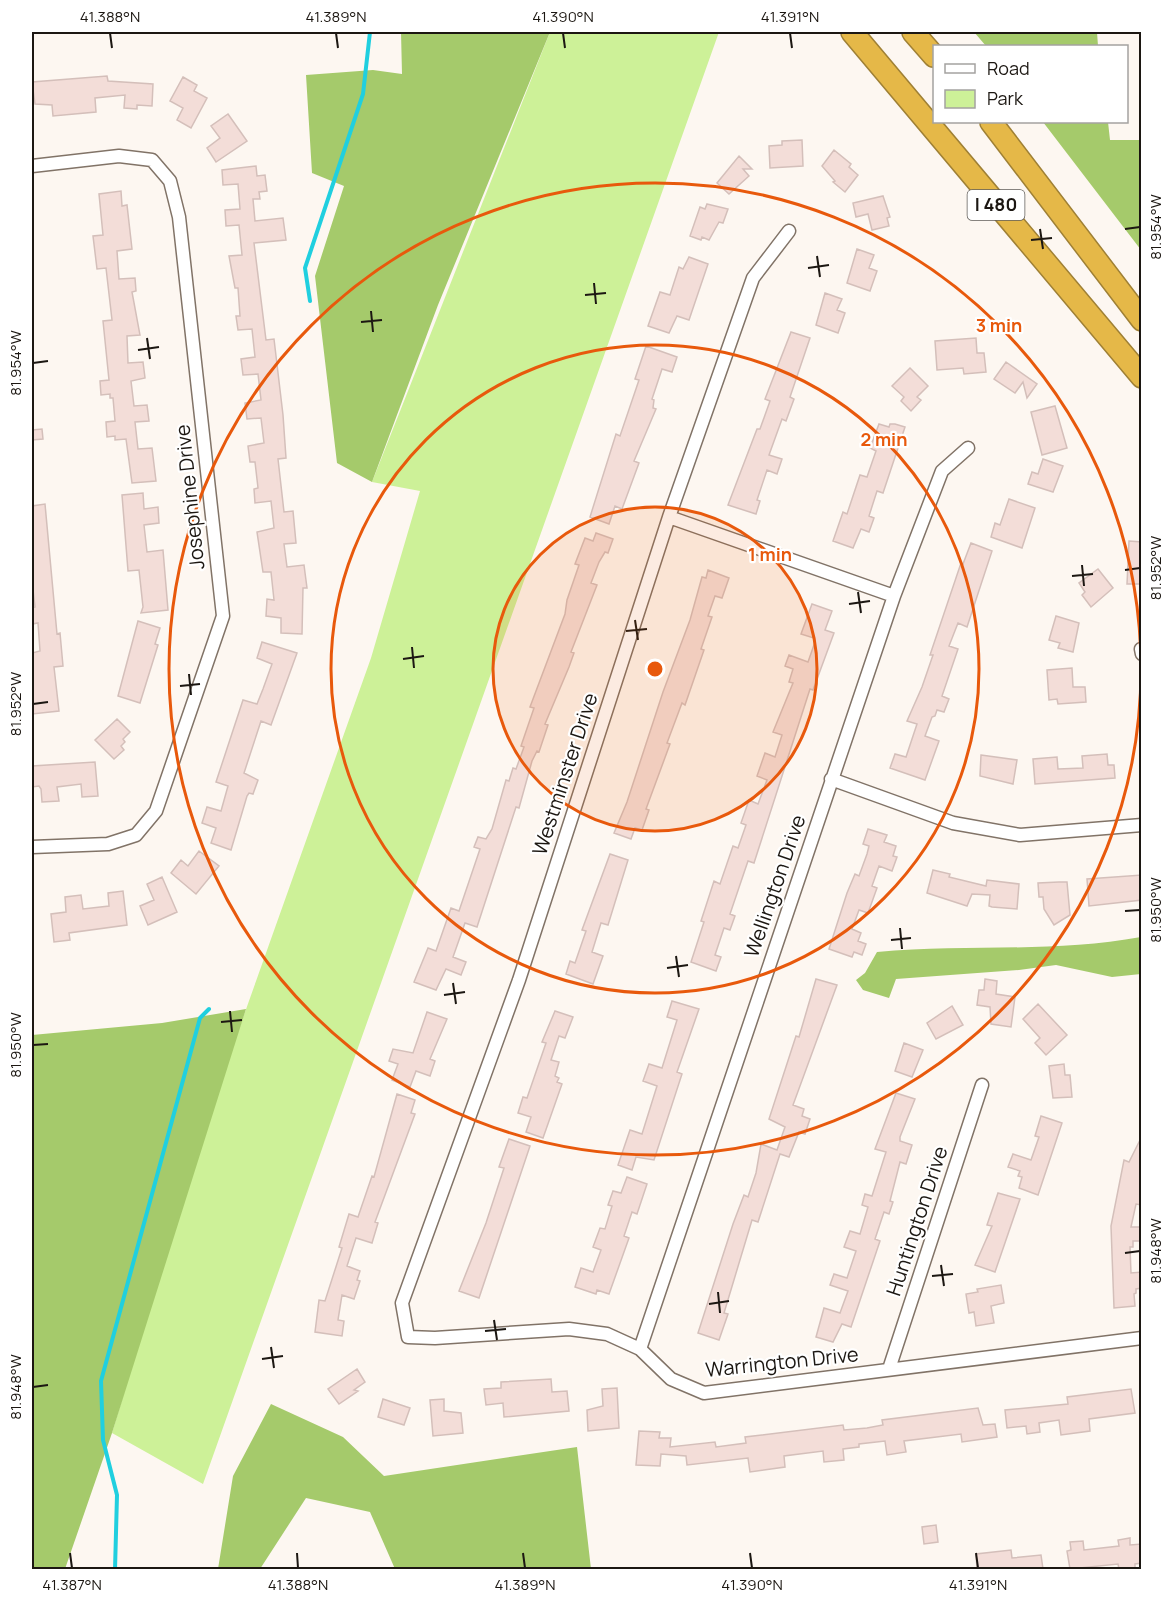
<svg xmlns="http://www.w3.org/2000/svg" width="1173" height="1601" viewBox="0 0 1173 1601" font-family="Manrope,sans-serif">
  <style>
    .green { fill: #cdf198 }
    .forest { fill: #a5ca6b }
    .lines { fill: none; stroke-linecap: round; stroke-linejoin: round }
    .stream { stroke: #20cfdf; stroke-width: 4 }
    .building { fill: #f3ddd8; stroke: #d4bfba; stroke-width: 1.5 }
    .minor-casing { stroke: #817367; stroke-width: 15 }
    .motorway-casing { stroke: #9f8035; stroke-width: 24 }
    .minor { stroke: #fff; stroke-width: 12 }
    .motorway { stroke: #e5b848; stroke-width: 21 }
    .ticks { fill: none; stroke: #1c1712; stroke-width: 2 }
    .ring { fill: none; stroke: #e8590c; stroke-width: 3 }
    .labels { text-anchor: middle; stroke-width: 4.5; stroke-linejoin: round; paint-order: stroke }
    .shield { fill: #fff; stroke: #605d59; stroke-width: 1.5 }
    .shield-label { font-size: 18px; font-weight: bold; fill: #1c1712 }
    .street-label { font-size: 20px; fill: #1c1712; stroke: #fff }
    .centre { fill: #e8590c; stroke: #fff; stroke-width: 3 }
    .ring-label { font-size: 18px; text-anchor: middle; font-weight: bold; fill: #e8590c; stroke: #fff; stroke-width: 4.5; stroke-linejoin: round; paint-order: stroke }
    .neatline { fill: none; stroke: #1c1712; stroke-width: 2 }
    .ticks-label { font-size: 15px; text-anchor: middle; fill: #1c1712 }
  </style>
  <rect width="100%" height="100%" fill="#fdf7f1"/>
  <!-- green -->
  <path class="green" d="M550 32H719L203 1484 112 1433 202 1133 371 658 420 491 372 482Z"/>
  <!-- forest -->
  <path class="forest" d="M401 32H550L438 305 372 482 337 463 315 276 344 186 312 173 306 75 373 70 402 74Z
    M974 32H1097L1098 46H986Z
    M1043 122H1108L1110 140H1141V250Z
    M1141 937V974L1112 977 1056 965 1019 970 896 979 889 998 863 990 856 980 865 973 877 952C965 944 1054 953 1141 937Z
    M246 1009 112 1433 65 1569H32V1035L162 1023Z
    M271 1404 343 1437 384 1476 577 1447 591 1569H395L370 1512 306 1498 260 1569H218L233 1476Z"/>
  <g class="lines">
    <!-- stream -->
    <path class="stream" d="M310 301 305 268 363 94 370 32
      M115 1570 117 1495 103 1440 101 1381 200 1018 209 1009"/>
  </g>
  <!-- building -->
  <path class="building" d="M107 76 108 81 153 84 152 106 137 105V109L124 108 125 95 95 98 96 112 53 116 52 105 35 104 32 82Z
    M183 77 197 85 194 91 207 98 191 128 177 120 183 108 170 101Z
    M228 114 247 141 216 162 207 148 220 138 211 126Z
    M802 140 803 166 770 168 769 146 782 145V141Z
    M834 150 851 164 849 167 858 175 845 192 833 182 835 181 822 166Z
    M739 156 752 169H743L749 176 729 194 717 183Z
    M256 166 257 176 265 175 267 191 259 192 260 199H253L255 221 283 218 286 240 254 243 266 340 274 339 283 415 286 458 278 459 284 512 293 511 296 543 284 544 287 567 304 565 307 588H303L302 634 281 633V618L266 616 267 599 274 600 271 572H263L257 532 274 528 271 501 255 503 254 489 258 488 255 462H250L248 446 264 443 261 418 247 419 245 403 261 400 258 374 243 375 241 359 255 357 252 329 238 330 236 316H240L238 288H235L229 256 242 255 239 225 226 226 225 210 240 209 238 184 223 185 222 170Z
    M121 191 122 206 127 205 132 249 117 251 119 279 135 278 136 291 132 292 140 335 127 336 128 363 143 362 145 378 131 381 134 406 147 405 149 421 135 422 138 449 152 448 156 481 132 483 126 439 115 440V436L107 437 106 422 115 421 113 398H110V394L101 395 100 381 109 380 103 321 112 320 106 268 97 269 93 236 103 235 99 194Z
    M883 196 890 217 887 218 889 226 872 230 868 214 856 217 853 203Z
    M707 204 728 209 723 223 719 222 709 240 702 237 701 240 690 236 700 207 705 209Z
    M857 249 874 255 869 268 877 271 870 291 847 283Z
    M689 257 708 264 689 320 677 316 669 333 648 326 660 292 670 295 679 267 683 269Z
    M825 293 842 299 837 310 845 313 838 333 816 325Z
    M791 332 810 338 790 397 794 399 786 421 782 419 769 455 782 459 777 474 767 470 757 500 760 501 756 514 728 505 757 429H760L770 401 765 399Z
    M976 338 977 353H984L986 372 964 374 963 368 937 370 935 341Z
    M646 346 677 357 672 372 662 369 652 399 654 400 653 408 656 409 634 461 639 463 622 509 615 506 609 524 590 517 616 434 620 436 639 380 635 379Z
    M1006 362 1037 384 1027 398 1023 382 1015 393 994 379Z
    M910 368 928 386 917 397 921 400 911 411 901 401 904 397 892 386Z
    M1055 406 1067 448 1042 455 1031 412Z
    M879 424 889 427 890 424H895L905 427 883 493 877 491 869 516 874 518 869 532 861 529 853 548 833 541 843 512 847 514 860 475 867 477 876 451 870 448Z
    M42 429 43 439 32 440V430Z
    M1043 459 1063 466 1053 492 1028 484 1032 472 1038 474Z
    M143 493 144 509 158 507 159 523 144 525 147 552 163 550 168 610 141 613 143 607 139 570 128 571 122 495Z
    M1009 499 1035 508 1022 548 991 537 995 523 1000 525Z
    M45 504 57 634 60 633 63 666 54 667 59 711 32 714V653L40 651 38 623 32 624V608L35 607 32 581V506Z
    M596 533 613 539 608 553 605 552 599 562 591 583 597 585 571 652 574 653 569 667 545 724 548 725 539 752 537 751 532 761 519 808 516 807 477 927 465 923 453 957 466 962 461 975 446 969 436 990 414 982 428 948 436 951 451 908 459 911 480 849 474 847 478 837 486 839 492 829 506 780 509 781 513 768 516 769 524 747 521 746 534 708 530 707 565 614 567 600 579 565 575 564 585 538 593 541Z
    M1129 541 1142 542V584H1127Z
    M971 543 992 551 967 627 958 623 949 646 958 649 942 696 949 699 944 712 937 710 935 716 932 717 925 736 939 741 925 780 890 768 895 754 906 757 917 724 907 721 922 687 933 655H930L961 563 963 564Z
    M1098 569 1113 588 1091 607 1082 595 1085 592 1079 583Z
    M708 570 729 578 722 598 715 596 708 616 712 617 701 649 704 650 685 705 682 703 667 743 670 744 646 809 649 810 642 830 635 828 631 839 614 833 627 802 663 692 690 620 702 577 706 578Z
    M812 604 832 611 825 630 834 633 813 690 810 689 754 863 748 861 730 914 735 916 730 930 724 928 715 955 721 957 716 971 691 962 704 922 701 921 714 881 720 884 733 846 738 848 746 825 741 823 749 800 758 804 767 780 757 776 765 753 775 757 782 735 773 732 793 683 789 682 793 669 785 666 789 655 808 662 815 642 814 638 801 634Z
    M1056 616 1079 623 1073 652 1058 648 1060 643 1049 640Z
    M138 621 160 628 155 644 158 645 140 703 118 696Z
    M262 642 297 653 271 725 261 721 244 773 258 780 253 794 249 793 247 796 231 850 211 843 216 828 202 823 207 807 221 811 228 786 216 782 243 700 257 704 263 689 272 664 257 658Z
    M1072 668 1073 687H1085L1086 702 1058 704 1057 699 1049 700 1047 670Z
    M117 719 130 732 123 739 125 742 121 746 124 750 114 759 95 740Z
    M1107 754 1108 765H1114L1115 778 1035 784 1033 759 1057 757 1058 769 1083 768 1082 756Z
    M981 755 1017 760 1013 784 980 776Z
    M95 762 98 796 82 797 81 784 57 787 59 801 42 802 41 789 39 786 32 787V766Z
    M868 829 887 835 884 842 896 846 893 856 897 857 892 871 879 866 872 886 877 888 868 913 859 910 852 929 861 933 858 941 866 944 862 955 854 952 852 957 829 949 847 893 855 874 859 876 867 854 869 846 863 844Z
    M199 851 219 866 196 894 171 873 181 860 188 866Z
    M610 854 628 860 608 925 601 923 592 952 603 956 593 984 566 974 570 961 575 963 586 931 582 930Z
    M933 870 950 874 949 877 986 886 987 880 1019 884 1017 909 992 907 989 906 990 895 972 894 967 906 927 893Z
    M1142 875V900L1089 906 1087 879Z
    M162 877 177 912 148 925 140 906 154 900 147 884Z
    M1059 882H1067L1070 915 1054 925 1044 909 1043 897H1039L1038 883Z
    M123 891 127 925 69 933 70 940 54 942 51 914 66 912 65 897 81 895 83 909 109 906 108 893Z
    M816 979 837 985 793 1105 804 1109 802 1116 810 1119 805 1134 799 1132 789 1157 780 1154 758 1222 752 1220 724 1313 728 1314 719 1340 698 1333 733 1224 744 1195 748 1197 756 1173 761 1144 777 1150 785 1127 769 1119 796 1036 799 1037Z
    M985 979 997 981 996 994 1015 997 1011 1027 991 1024 990 1007 977 1005 979 990H984Z
    M672 1001 699 1009 677 1072 682 1074 654 1160 636 1157 632 1170 618 1165 630 1130 642 1134 657 1086 643 1081 649 1064 662 1068 677 1020 667 1017Z
    M1038 1004 1067 1035 1046 1055 1035 1043 1040 1038 1023 1019Z
    M952 1006 963 1025 936 1039 927 1023Z
    M555 1011 573 1017 565 1038 559 1036 551 1060 559 1062 555 1076 559 1078 557 1082 562 1084 543 1138 526 1132 531 1117 518 1113 523 1097 527 1098 546 1043 542 1042Z
    M427 1012 447 1019 430 1059 435 1061 430 1076 416 1071 410 1087 392 1080 398 1064 389 1061 393 1049 413 1053Z
    M904 1043 923 1050 912 1077 895 1071Z
    M1064 1064 1065 1075H1070L1072 1097 1053 1098 1049 1066Z
    M896 1093 915 1099 900 1137V1141L912 1145 906 1164 900 1162 890 1201 893 1202 889 1214 884 1212 875 1239 880 1241 851 1327 842 1324 833 1342 816 1337 824 1308 840 1313 848 1291 830 1285 834 1274 847 1278 856 1251 844 1247 850 1231 860 1234 868 1207 862 1205 865 1194 872 1196 886 1152 875 1149Z
    M397 1094 415 1100 411 1113 415 1114 375 1222 378 1223 372 1243 356 1238 347 1266 360 1271 357 1280 360 1281 354 1299 342 1295 338 1320 344 1321 342 1336 315 1332 319 1300 325 1301 342 1248 339 1247 349 1214 358 1217 372 1176 374 1177Z
    M1041 1116 1062 1123 1038 1195 1019 1188 1022 1177 1018 1176 1020 1171 1008 1167 1013 1154 1031 1160 1039 1137 1035 1136Z
    M1142 1136V1205L1136 1204 1131 1227H1142V1241H1133V1247H1130L1131 1273 1142 1272V1288L1136 1289V1293L1134 1294 1135 1306 1114 1308 1111 1226 1124 1160 1129 1162Z
    M509 1139 530 1146 479 1298 459 1291 486 1223 504 1168 499 1167Z
    M627 1177 647 1184 637 1214 632 1212 624 1236 629 1238 609 1294 597 1290 596 1294 575 1287 581 1268 593 1272 601 1250 593 1247 600 1228 605 1229 612 1206 608 1205 613 1191 621 1193Z
    M998 1193 1020 1199 995 1272 975 1265 992 1226 987 1225Z
    M1001 1285 1004 1303 991 1306 994 1323 976 1326 974 1312 969 1313 966 1294 978 1292 977 1289Z
    M357 1369 365 1382 354 1390 358 1391 339 1404 328 1389Z
    M551 1379 552 1392 567 1391 569 1411 504 1417 503 1403 486 1405 484 1389 501 1388V1382Z
    M617 1388 619 1428 588 1431 587 1410 603 1406 602 1389Z
    M1131 1389 1135 1413 1089 1419 1090 1431 1061 1435 1059 1420 1039 1423 1040 1432 1027 1434 1026 1426 1007 1428 1005 1410 1068 1404 1067 1397Z
    M383 1399 410 1408 404 1425 378 1417Z
    M444 1399V1411L461 1413 463 1433 433 1436 430 1400Z
    M978 1408 983 1425 995 1424 997 1437 962 1442 961 1434 904 1441 906 1452 887 1455 885 1441 859 1444V1447L843 1449 844 1460 824 1462 823 1451 784 1456 785 1467 750 1472 748 1458 687 1465 686 1456 661 1454 660 1466 636 1465 639 1431 660 1432 659 1438H671L670 1447 715 1442 716 1447 746 1443 745 1437 843 1425 844 1430 867 1428 883 1425 882 1420Z
    M936 1525 938 1542 924 1544 922 1527Z
    M1130 1538V1545L1142 1544V1563L1135 1564V1569H1119L1118 1564 1070 1569 1067 1551 1071 1550 1070 1542 1083 1541 1084 1550 1119 1546 1118 1540Z
    M1011 1550 1012 1558 1041 1555 1043 1569H977L976 1554Z"/>
  <g class="lines">
    <defs>
      <path id="minor" d="M32 166 119 156 152 160 170 181 179 217 223 616 156 811 136 835 108 844 32 847
        M789 231 753 278 669 517 519 980 402 1303 408 1337 435 1338 569 1329 607 1334 640 1349 671 1379 704 1393 1142 1338
        M669 517 894 596
        M1141 649 1142 654
        M831 779 953 823 1020 835 1142 825
        M640 1349 894 596 942 471 968 448
        M889 1369 982 1085"/>
      <path id="motorway" d="M852 32 1142 377
        M913 32 934 56
        M991 122 1142 320"/>
    </defs>
    <!-- minor casing -->
    <use href="#minor" class="minor-casing"/>
    <!-- motorway casing -->
    <use href="#motorway" class="motorway-casing"/>
    <!-- minor -->
    <use href="#minor" class="minor"/>
    <!-- motorway -->
    <use href="#motorway" class="motorway"/>
  </g>
  <!-- ticks -->
  <path class="ticks" d="M110 33 112 48M336 33 338 48M563 33 565 48M790 33 792 48M1040 229 1043 249M1125 229 1140 227M1031 240 1052 238M817 256 820 277M808 268 829 265M594 283 596 304M585 295 606 293M371 311 373 332M361 322 382 320M147 338 150 359M138 350 159 347M33 363 48 361M1082 565 1084 586M1125 570 1140 568M1072 576 1093 574M858 592 861 613M849 604 870 601M635 620 638 640M626 631 647 629M412 647 414 668M403 659 424 656M189 674 191 695M180 686 200 684M33 704 48 702M1125 911 1140 910M900 928 902 949M891 940 911 938M676 956 679 977M667 968 688 965M453 983 456 1004M444 995 465 992M230 1011 232 1032M221 1022 242 1020M33 1045 48 1044M1125 1253 1140 1251M941 1265 944 1286M932 1276 953 1274M718 1292 720 1313M709 1304 729 1301M494 1320 497 1340M485 1331 506 1329M271 1347 274 1368M262 1359 283 1356M33 1387 48 1385M70 1553 72 1568M297 1553 298 1568M523 1553 525 1568M750 1553 752 1568M976 1553 978 1568"/>
  <!-- distance rings -->
  <circle cx="655" cy="669" r="162" fill="#e8590c" fill-opacity=".12"/>
  <g class="ring">
    <circle cx="655" cy="669" r="162"/>
    <circle cx="655" cy="669" r="324"/>
    <circle cx="655" cy="669" r="486"/>
  </g>
  <g class="labels">
    <!-- shield labels -->
    <rect class="shield" x="967.5" y="190" width="57" height="30" rx="4.5"/>
    <g class="shield-label">
      <text x="996" y="211">I 480</text>
    </g>
    <!-- street labels -->
    <g class="street-label">
      <text transform="translate(190 497) rotate(-96)" y="7">Josephine Drive</text>
      <text transform="translate(565 774) rotate(-72)" y="7">Westminster Drive</text>
      <text transform="translate(775 886) rotate(-71)" y="7">Wellington Drive</text>
      <text transform="translate(917 1221) rotate(-72)" y="7">Huntington Drive</text>
      <text transform="translate(782 1362) rotate(-6)" y="7">Warrington Drive</text>
    </g>
  </g>
  <circle cx="655" cy="669" r="9" class="centre"/>
  <g class="ring-label">
    <text x="999" y="332">3 min</text>
    <text x="884" y="446">2 min</text>
    <text x="770" y="561">1 min</text>
  </g>
  <!-- border -->
  <rect width="1173" height="1601" fill="none" stroke="#ffffff" stroke-width="66"/>
  <!-- legend -->
  <rect x="933" y="45" width="195" height="78" fill="#ffffff" stroke="#a4a2a0" stroke-width="1.5"/>
  <rect x="945" y="64" width="30" height="9" fill="#ffffff" stroke="#a4a2a0" stroke-width="1.5"/>
  <text x="987" y="75" font-size="18" fill="#1c1712">Road</text>
  <rect x="945" y="90" width="30" height="18" fill="#cdf198" stroke="#a4a2a0" stroke-width="1.5"/>
  <text x="987" y="105" font-size="18" fill="#1c1712">Park</text>
  <rect x="33" y="33" width="1107" height="1535" class="neatline"/>
  <g class="ticks-label">
    <text x="110" y="22">41.388°N</text>
    <text x="336" y="22">41.389°N</text>
    <text x="563" y="22">41.390°N</text>
    <text x="790" y="22">41.391°N</text>
    <text transform="translate(1156 227) rotate(-90)" y="5">81.954°W</text>
    <text transform="translate(16 363) rotate(-90)" y="5">81.954°W</text>
    <text transform="translate(1156 568) rotate(-90)" y="5">81.952°W</text>
    <text transform="translate(16 704) rotate(-90)" y="5">81.952°W</text>
    <text transform="translate(1156 910) rotate(-90)" y="5">81.950°W</text>
    <text transform="translate(16 1045) rotate(-90)" y="5">81.950°W</text>
    <text transform="translate(1156 1251) rotate(-90)" y="5">81.948°W</text>
    <text transform="translate(16 1387) rotate(-90)" y="5">81.948°W</text>
    <text x="72" y="1590">41.387°N</text>
    <text x="298" y="1590">41.388°N</text>
    <text x="525" y="1590">41.389°N</text>
    <text x="752" y="1590">41.390°N</text>
    <text x="978" y="1590">41.391°N</text>
  </g>
</svg>
